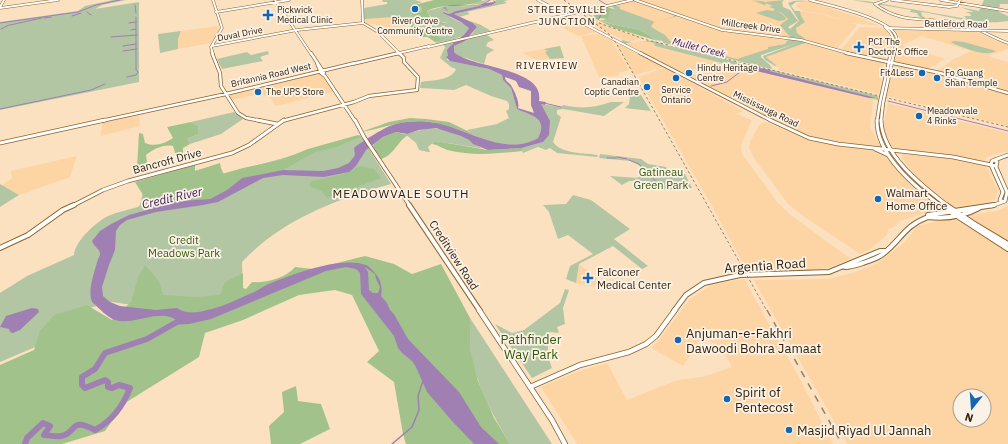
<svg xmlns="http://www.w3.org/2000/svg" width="1008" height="444" viewBox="0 0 1008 444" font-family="'IBM Plex Sans',sans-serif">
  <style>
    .built { fill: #fdd4a3; fill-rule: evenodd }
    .green { fill: #b2c6a3 }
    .forest { fill: #a2c28b }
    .water { fill: #a080b3; fill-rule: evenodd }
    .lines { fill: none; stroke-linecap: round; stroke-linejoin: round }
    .stream-far1 { stroke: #a080b3; stroke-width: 1 }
    .stream { stroke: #a080b3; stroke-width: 1.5 }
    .river { stroke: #a080b3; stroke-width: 6 }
    .secondary-far4-casing { stroke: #8b632c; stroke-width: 3 }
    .secondary-far3-casing { stroke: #8b632c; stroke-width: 4 }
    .secondary-far2-casing { stroke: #8b632c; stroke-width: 4.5 }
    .secondary-far1-casing { stroke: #8b632c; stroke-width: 6 }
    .secondary-casing { stroke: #8b632c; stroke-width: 6 }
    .primary-far3-casing { stroke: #8b632c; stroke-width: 3 }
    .primary-far2-casing { stroke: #8b632c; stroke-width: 4 }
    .primary-far1-casing { stroke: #8b632c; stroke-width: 4.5 }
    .primary-casing { stroke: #8b632c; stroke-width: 6 }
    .secondary-far4 { stroke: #fff; stroke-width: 2 }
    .secondary-far3 { stroke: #fff; stroke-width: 2.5 }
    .secondary-far2 { stroke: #fff; stroke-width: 3 }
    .secondary-far1 { stroke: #fff; stroke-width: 4 }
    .secondary { stroke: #fff; stroke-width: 4.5 }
    .primary-far3 { stroke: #fff; stroke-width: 2 }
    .primary-far2 { stroke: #fff; stroke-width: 2.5 }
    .primary-far1 { stroke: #fff; stroke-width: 3 }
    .primary { stroke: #fff; stroke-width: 4 }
    .rail-far1 { stroke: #978165; stroke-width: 1; stroke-dasharray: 2.5 2.5; stroke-linecap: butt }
    .rail { stroke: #978165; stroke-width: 1.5; stroke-dasharray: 7 7; stroke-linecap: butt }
    .primary-bridge-casing { stroke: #8b632c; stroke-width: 4; stroke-linecap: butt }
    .primary-bridge { stroke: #fff; stroke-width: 2.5 }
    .poi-dot { fill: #1266b4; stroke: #fbf2e7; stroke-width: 1.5 }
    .labels { text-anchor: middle; stroke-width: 3.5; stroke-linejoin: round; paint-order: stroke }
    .far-poi-label { font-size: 9px; fill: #32210a; stroke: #fbf2e7; text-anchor: start }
    .far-street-label { font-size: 9px; fill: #32210a; stroke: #fbf2e7 }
    .far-neighbourhood-label { font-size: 10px; letter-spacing: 1px; fill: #32210a; stroke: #fbf2e7 }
    .far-water-label { font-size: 10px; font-style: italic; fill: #3e1352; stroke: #fbf2e7 }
    .street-label { font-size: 11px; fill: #32210a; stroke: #fbf2e7 }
    .park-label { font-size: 11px; fill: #345906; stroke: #fbf2e7 }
    .poi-label { font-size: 11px; fill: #32210a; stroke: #fbf2e7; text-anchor: start }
    .neighbourhood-label { font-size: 12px; letter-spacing: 1px; fill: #32210a; stroke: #fbf2e7 }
    .water-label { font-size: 12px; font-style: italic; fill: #3e1352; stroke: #fbf2e7 }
    .near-street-label { font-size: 13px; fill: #32210a; stroke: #fbf2e7 }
    .near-poi-label { font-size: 13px; fill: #32210a; stroke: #fbf2e7; text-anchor: start }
    .near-park-label { font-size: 13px; fill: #345906; stroke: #fbf2e7 }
  </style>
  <rect width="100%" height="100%" fill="#fce1c0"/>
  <!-- built -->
  <path class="built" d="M639 0H784L782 2 783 7 795 21 785 27 797 40 738 60 667 43 649 29 654 22 618 9 615 6Z
    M808 1 858 17 880 26 850 23 824 14 803 11 796 6 800 2Z
    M800 11 821 14 857 25 837 49 804 40 806 38 797 33 796 28 805 22 800 16Z
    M566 16 597 32 578 36 548 20Z
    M584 16H588L614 29 644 38 631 41 623 40 598 27Z
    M396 17 402 27 386 30 375 24 368 25 364 19Z
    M218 26 219 29 211 43 178 49V39L181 31Z
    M860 27 882 28 890 33 892 35 890 44 885 59 841 50Z
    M895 30 978 32 993 40 1008 44V49L987 56 1008 62V92L937 71 954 59 971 51 922 36 902 45 945 59 928 69 898 62 895 61 901 39Z
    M600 34 612 41 629 70 618 73 619 76 599 77 581 36Z
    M641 41 654 43 655 46 873 99 870 127 881 147 837 141 811 136 787 127 689 77 716 67 709 64 681 73 626 44Z
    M808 42 884 63 879 94 778 70 779 68 766 57Z
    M617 45H621L664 67 634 75Z
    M560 46 564 58 547 59 541 61 522 53Z
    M895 65 938 74 1008 94V126L887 96Z
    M665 68 743 111 736 114 752 120 741 145 742 154 778 203 792 216 851 259 828 268 810 270 747 271 712 206 638 77Z
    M320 73 334 92 276 106 268 95 258 94 231 100 227 94Z
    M888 103 1008 133V152L998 153 987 157 983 162 954 156 896 148 891 146 883 128Z
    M139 115 140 126 101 136 102 123Z
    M765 122 804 138 826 144 879 151 885 154 910 184 939 208V211L921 214 900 221 894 227 888 229 887 235 869 250 860 254 806 218 788 204 754 158 749 148 750 142 759 125Z
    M903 154 957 159 986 166 998 191 995 199 988 202 959 207 953 206 918 179 901 157Z
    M77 156 70 177 19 195 2 185 12 178 11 171Z
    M1008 206V240L978 224 969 215 997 211Z
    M946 219 956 220 1008 251V444H847L754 280 828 279 852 273 876 264 904 243 918 226ZM960 396H984V420H960Z
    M579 264 605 285 588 286 576 283Z
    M744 279 800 379 833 444H577L541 387 579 371 607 363 627 400 677 380 702 377 732 367 721 347 702 337 683 366 651 348 659 340 690 299 710 286 724 282Z"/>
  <!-- green -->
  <path class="green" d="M113 0H126L102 5 95 9 139 2V82L0 110V22L78 11 85 6Z
    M382 0H415L422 2 414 5 422 8 421 12 409 15 415 16 421 21 417 23C423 24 442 25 448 23 438 22 431 20 427 11L446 6 444 8C450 3 459 7 467 6 474 4 481 0 489 0L484 3 472 5H484L482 6 456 11 449 14 444 11C449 20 462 20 469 28 462 40 450 40 437 43L428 37H422L414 33 410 25 402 26 396 17 364 19V8L387 4V2H383Z
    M496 0H509L504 1 507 3 471 11 467 12 470 14 459 17 481 25 491 31 471 35 477 27 473 23 454 14 492 5Z
    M750 0 762 3 754 0 765 2 784 0 782 2 783 7 790 10 798 21 788 27 800 39 790 29 799 21 788 3C793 0 802 0 808 1L796 2 791 6 795 11H800L801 16 805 22 796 28 797 33 806 39 790 37 780 25 788 19 782 13 776 11 782 14 786 18 785 20 779 21 756 13 767 10 773 11 775 9 769 7 773 6 765 3 766 5H765Z
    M852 0 866 1 967 19 964 16H972L970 15 971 14 965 12H974L960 7 979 11 984 0H1008V4H1000L999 12 1008 16V21C980 26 949 16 921 12L922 16 929 20C923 19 919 18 917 13L910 12 911 10Z
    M615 5 620 7V9L655 22 673 17 675 15 678 16 655 22H654L651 27 665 35 671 42 681 46 692 47 737 59 768 49V47L785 44 789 39 808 42 766 57 777 66H775L765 60 763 56 797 43 761 55V57L771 66H769L772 67 771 69 664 43 660 39 661 41C651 40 648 33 639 30 626 26 612 26 600 20H604L610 11 614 9 612 6Z
    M181 31 178 39V49L160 53 158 34Z
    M486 34 494 40 488 42 486 46 494 50 487 54 484 64 459 56 454 52V46L467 39Z
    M459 40 452 44 447 60 489 69 502 75 503 80 511 88 517 109C530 115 549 117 538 138 516 151 487 144 467 130L497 124 509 118 506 111 509 109V104L507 101 491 96 466 85 454 90 420 88 421 82C432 80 451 81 456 69L451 67 440 58 445 47 442 44Z
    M623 40C635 46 651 35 667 47L665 45 770 70 755 67 742 68 655 46 654 43C644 41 635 41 625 44L621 42Z
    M954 41 964 42 996 51C985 57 968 49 954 44L951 42Z
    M560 46 564 58 550 59 545 52 548 51 544 49Z
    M268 51 269 54 260 57 263 61 222 69 217 59 247 52 251 55Z
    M748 69 761 71 869 98H875L765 71 772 70 878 96V100Z
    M641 95 651 111 625 108 629 104 630 96Z
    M611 102H624L604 116 563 109 557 110V114L561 117 553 142C561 154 585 153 598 155L597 157 557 153 550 148 546 150 538 147 523 153 522 151V148L543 142 541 104 561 107 563 105C580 109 595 108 611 102Z
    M234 112 243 119 221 134 190 144 187 139 199 134 198 126 191 122Z
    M429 128C442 128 459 132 469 140 474 144 478 147 485 149L435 141 428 147 430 152H428L419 150 416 143 405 134Z
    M360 135 391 184C337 199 281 220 242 262L243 295 132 305 112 302 82 310 40 345 0 362V293L27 276 74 255C75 241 95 223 108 216 117 212 128 210 138 207L140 205 143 193 194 166 195 171 219 164 224 174 280 159Z
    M600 154 641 159 648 164 666 167 673 174H685L692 188 654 190 649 181H629L622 185 610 176 637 178 643 174 644 168 631 161 599 158Z
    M0 184 19 195 0 207Z
    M573 195 591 200 630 229 614 239 648 266 642 269 613 246 579 264 576 283 566 279 570 266 593 254 568 235 558 239 549 212 543 205 566 204Z
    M565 289 569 290 563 308 565 324 557 327 559 332 557 333 552 332 548 333V357L552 368 532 378 495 324 512 333 524 330 560 303Z
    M470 318 552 444H510C492 415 476 384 470 350 469 340 470 328 470 318Z"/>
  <!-- forest -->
  <path class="forest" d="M434 0H483C466 9 445 2 427 11L431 19 440 20 437 21 448 24H416L421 21 415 16 409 15 421 12 422 8 414 5Z
    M607 7 613 9V10L610 11 608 19 599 18V20C612 26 626 26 639 30 647 33 651 38 658 41L614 28 584 13 593 16 596 14 592 13H600L602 11 598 9Z
    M410 25 417 26 423 32H427L432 26 436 27 434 32 439 34 437 35 441 40 435 42 428 37H422L414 33Z
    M410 118 426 119 449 122 484 139C462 131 439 120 415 121 397 122 379 129 361 132L389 122Z
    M191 122 198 126 199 134 187 139 190 144 183 148V158L177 159 173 146C163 144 154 149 146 155L147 163 143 167H137L139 133 143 134 145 143C155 147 164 144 173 138L167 127Z
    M396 132 408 135C398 141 393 156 381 159L373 147 374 144 383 137Z
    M358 135 361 137 336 147 315 152 283 170 242 178 227 190 210 199 180 201 149 211 141 206 143 195 135 182 195 165V171L220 163 222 174 243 168 281 160 308 149Z
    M435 141 488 150 522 148V151C498 154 471 156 447 150 442 148 438 145 432 144Z
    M360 166 374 169 381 178 327 198 321 191 311 187 309 184 312 181 343 174Z
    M365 256 394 264 412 274 441 264 470 318V349L478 381 494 418 510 444H406L403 434 394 382 367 362 379 351 352 295 335 290 299 295 243 320 205 333 199 357 125 403 105 431 62 444H0V365L34 350 40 331 54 315 87 305 112 320 131 302 138 277 145 265 159 281 163 295 195 297 220 295 225 282 243 273V288L246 289 252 282C267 283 286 278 295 267L313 269Z
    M296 386 298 401 321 404 330 429 300 444H271L269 426 284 412 282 392Z"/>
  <!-- water -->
  <path class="water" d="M489 0H491L486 3 494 2 493 0 496 2 492 5 454 14 473 23 477 27 465 41 454 46V52C472 69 545 67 539 101L546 102 545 105 541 104 550 121 549 135 543 142 522 148 488 150 473 144 469 140 461 136 436 128 419 130 407 134 396 132 383 137 366 150 356 166 349 172 324 177 283 175 263 178 218 202 203 205 156 212 127 220 120 225 116 231 115 250 109 265 102 287 103 296 110 302 120 306 156 310 177 308C185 314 197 313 207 310 222 307 238 299 252 293 259 290 265 285 271 283 296 273 341 256 366 265 369 266 371 269 373 271 380 277 383 286 381 296L387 303 390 310 394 314 408 339 459 392 481 427 499 444H474L452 421 427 392 416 367 412 361 402 353 398 348 394 336 361 294 360 273 356 269 346 267 326 271 211 319 189 324 171 325 170 324 176 320C160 308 133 326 115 320 107 317 100 309 93 303 86 294 95 270 98 259 104 250 95 249 92 241L100 231 111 224 129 215 180 201 210 199 227 190 242 178 283 170 323 171 338 168 349 163 353 158 355 155 354 148C363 141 386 126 396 124 414 119 436 121 454 128 481 137 510 154 538 138 549 117 529 115 517 109L511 88 503 80 502 75 489 69 450 61 446 57 448 56 447 50C453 41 463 38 469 28L461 22 443 13 447 10 443 8C456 0 476 11 489 0ZM484 5 456 11 449 14 444 12 448 10 445 8 447 6ZM505 77 516 81 519 87 531 91V105L534 113 518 108C520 104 515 92 512 87 510 82 505 82 505 77ZM365 267 375 274 376 279 380 287 378 293H373L369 290 368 272Z
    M742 65 771 70H772L769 71 876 98H869L748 69 745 67H749Z
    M32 308 38 309 39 312 20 330 13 333 10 332 9 329 0 327 6 316Z"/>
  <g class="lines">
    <!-- stream-far1 -->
    <path class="stream-far1" d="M599 0 607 5
      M135 5 136 13
      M87 12 91 15
      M72 16 81 13
      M44 18 51 17
      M599 19 601 14 607 11
      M0 23 78 12 96 5 120 0
      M129 23 136 22
      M10 25 42 18
      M1 29 9 25
      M131 30 136 29
      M111 37 137 35
      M123 46 136 44
      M123 51 137 49
      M127 77 136 75 138 72 136 70V17
      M711 86 727 82 744 69
      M888 101 1008 131
      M544 103 561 107
      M0 109 91 90 105 84
      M617 157 627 159
      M607 158H616
      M629 160 639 164 648 175
      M650 175 658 184 663 186
      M665 187H667"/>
    <!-- stream -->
    <path class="stream" d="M392 444 412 427 419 410 418 396 423 381"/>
    <!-- river -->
    <path class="river" d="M25 444 27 438 43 423 50 426 44 435C49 435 55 437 61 436 77 434 69 416 95 430 112 421 123 406 130 388L119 385 112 388 108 387V382L105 380 85 388 82 385V377L95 369 105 353 147 339 177 322"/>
    <defs>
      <path id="secondary-far4" d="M275 0 311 54
        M362 0 363 23 378 32 400 54
        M538 0 642 54
        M635 0 722 30 801 40 851 54
        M887 0 875 4C903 26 931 16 963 24 979 28 992 38 1008 43
        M892 0 949 7 957 6 960 0
        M941 0 1008 11
        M0 7 4 0
        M0 8 58 0
        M586 11 632 0
        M216 12 289 0
        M887 28 1008 31
        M212 46 297 30 363 23
        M428 47 587 10
        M213 54 211 47 222 28 213 0
        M395 54 429 46"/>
      <path id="secondary-far3" d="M212 53 220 73 221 86 238 113 246 118 262 121
        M311 53 324 73
        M640 53 772 121
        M846 53 940 73 1008 93
        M317 63 321 73 325 76 355 121
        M352 64 399 53
        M101 121 226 94 355 63
        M282 121 354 102 369 96 417 90 418 77 404 62V58L399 53"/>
      <path id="secondary-far2" d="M257 120 277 124
        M355 120 364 137 410 206
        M770 120 809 138 838 144 953 157 996 166
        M0 143 105 120
        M875 149 888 155
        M1002 201 1000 200 1003 192 991 165 992 161 1008 155
        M72 206 103 190 128 181 232 153 249 145 284 120
        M991 206 1005 201 1007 192 996 167 997 162 995 160"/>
      <path id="secondary-far1" d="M409 205 480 311
        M928 217C945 219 964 216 979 208
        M0 248 28 235 63 210 74 205
        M845 267C851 267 857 265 863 263 870 260 877 259 883 254 901 240 904 226 928 217V215L994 205
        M674 311 686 295 704 283 740 275 829 272 880 251H885"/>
      <path id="secondary" d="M479 310 552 420 565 444
        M530 387 580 365 629 352 646 344 656 336 675 310"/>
      <path id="primary-far3" d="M810 0C828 5 889 18 896 36 898 41 895 48 894 54
        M885 27C896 37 894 40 891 54"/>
      <path id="primary-far2" d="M882 93 891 53
        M885 94 894 53
        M877 121 880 102
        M881 121 883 103"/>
      <path id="primary-far1" d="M877 120C876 155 915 187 941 206
        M881 120C882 155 922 186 948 206"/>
      <path id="primary" d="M940 205 1008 249
        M946 205 973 223 1008 244"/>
    </defs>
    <!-- secondary-far4 casing -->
    <use href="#secondary-far4" class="secondary-far4-casing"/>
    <!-- secondary-far3 casing -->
    <use href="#secondary-far3" class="secondary-far3-casing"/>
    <!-- secondary-far2 casing -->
    <use href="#secondary-far2" class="secondary-far2-casing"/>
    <!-- secondary-far1 casing -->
    <use href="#secondary-far1" class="secondary-far1-casing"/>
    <!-- secondary casing -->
    <use href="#secondary" class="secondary-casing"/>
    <!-- primary-far3 casing -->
    <use href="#primary-far3" class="primary-far3-casing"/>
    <!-- primary-far2 casing -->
    <use href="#primary-far2" class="primary-far2-casing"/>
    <!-- primary-far1 casing -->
    <use href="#primary-far1" class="primary-far1-casing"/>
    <!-- primary casing -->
    <use href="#primary" class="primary-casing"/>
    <!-- secondary-far4 -->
    <use href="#secondary-far4" class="secondary-far4"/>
    <!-- secondary-far3 -->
    <use href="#secondary-far3" class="secondary-far3"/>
    <!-- secondary-far2 -->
    <use href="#secondary-far2" class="secondary-far2"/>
    <!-- secondary-far1 -->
    <use href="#secondary-far1" class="secondary-far1"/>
    <!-- secondary -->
    <use href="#secondary" class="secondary"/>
    <!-- primary-far3 -->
    <use href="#primary-far3" class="primary-far3"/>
    <!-- primary-far2 -->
    <use href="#primary-far2" class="primary-far2"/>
    <!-- primary-far1 -->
    <use href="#primary-far1" class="primary-far1"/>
    <!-- primary -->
    <use href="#primary" class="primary"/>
    <!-- rail-far1 -->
    <path class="rail-far1" d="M564 0 608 33 616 43 767 311
      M599 23 647 40 1008 127"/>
    <!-- rail -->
    <path class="rail" d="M767 310 842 444"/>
    <defs>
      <path id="primary-bridge" d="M880 102 882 93
        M883 103 885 94"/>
    </defs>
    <!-- primary-bridge casing -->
    <use href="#primary-bridge" class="primary-bridge-casing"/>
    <!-- primary-bridge -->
    <use href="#primary-bridge" class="primary-bridge"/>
  </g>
  <!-- markers -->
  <g class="poi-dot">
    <circle cx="415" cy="9" r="4"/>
    <path d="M266 9h4v4h4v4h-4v4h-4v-4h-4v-4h4z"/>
    <path d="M857 41h4v4h4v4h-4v4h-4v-4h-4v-4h4z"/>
    <circle cx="689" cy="73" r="4"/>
    <circle cx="922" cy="73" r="4"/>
    <circle cx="676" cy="78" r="4"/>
    <circle cx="937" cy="78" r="4"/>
    <circle cx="647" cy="87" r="4"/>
    <circle cx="258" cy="92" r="4"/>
    <circle cx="919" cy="116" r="4"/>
    <circle cx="878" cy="199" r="4"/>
    <path d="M586 272h4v4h4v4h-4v4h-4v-4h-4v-4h4z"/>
    <circle cx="678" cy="340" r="4"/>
    <circle cx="727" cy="399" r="4"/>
    <circle cx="789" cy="430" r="4"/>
  </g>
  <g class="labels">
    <!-- far-poi labels -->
    <g class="far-poi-label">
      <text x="277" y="13">Pickwick<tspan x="277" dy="10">Medical Clinic</tspan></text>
      <text x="415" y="24" text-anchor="middle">River Grove<tspan x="415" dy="10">Community Centre</tspan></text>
      <text x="868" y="45">PCI The<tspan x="868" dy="10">Doctor's Office</tspan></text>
      <text x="697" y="71">Hindu Heritage<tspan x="697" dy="10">Centre</tspan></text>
      <text x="914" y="76" text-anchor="end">Fit4Less</text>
      <text x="945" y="76">Fo Guang<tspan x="945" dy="10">Shan Temple</tspan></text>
      <text x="639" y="85" text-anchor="end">Canadian<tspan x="639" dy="10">Coptic Centre</tspan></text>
      <text x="676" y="93" text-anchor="middle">Service<tspan x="676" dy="10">Ontario</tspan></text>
      <text x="266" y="95">The UPS Store</text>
      <text x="927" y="114">Meadowvale<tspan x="927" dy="10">4 Rinks</tspan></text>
    </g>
    <!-- far-street labels -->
    <g class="far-street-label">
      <text transform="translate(956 24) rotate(1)" y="3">Battleford Road</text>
      <text transform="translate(751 26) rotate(8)" y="3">Millcreek Drive</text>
      <text transform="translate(240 34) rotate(-11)" y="3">Duval Drive</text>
      <text transform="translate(271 75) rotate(-13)" y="3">Britannia Road West</text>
      <text transform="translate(766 109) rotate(26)" y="3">Mississauga Road</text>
    </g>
    <!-- far-neighbourhood labels -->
    <g class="far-neighbourhood-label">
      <text x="567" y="13">STREETSVILLE<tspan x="567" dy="12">JUNCTION</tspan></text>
      <text x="547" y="69">RIVERVIEW</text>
    </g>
    <!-- far-water labels -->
    <g class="far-water-label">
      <text transform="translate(699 47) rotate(14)" y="4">Mullet Creek</text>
    </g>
    <!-- street labels -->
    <g class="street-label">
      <text transform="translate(167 161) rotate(-15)" y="4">Bancroft Drive</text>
      <text transform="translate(454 255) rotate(57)" y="4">Creditview Road</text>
    </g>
    <!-- park labels -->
    <g class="park-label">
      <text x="661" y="176">Gatineau<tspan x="661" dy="13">Green Park</tspan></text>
      <text x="184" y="244">Credit<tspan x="184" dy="13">Meadows Park</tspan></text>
    </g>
    <!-- poi labels -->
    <g class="poi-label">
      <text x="886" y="197">Walmart<tspan x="886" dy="13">Home Office</tspan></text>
      <text x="597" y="276">Falconer<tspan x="597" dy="13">Medical Center</tspan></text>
    </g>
    <!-- neighbourhood labels -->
    <g class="neighbourhood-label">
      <text x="401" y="198">MEADOWVALE SOUTH</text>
    </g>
    <!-- water labels -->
    <g class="water-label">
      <text transform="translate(172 198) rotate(-13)" y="4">Credit River</text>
    </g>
    <!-- near-street labels -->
    <g class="near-street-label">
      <text transform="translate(765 265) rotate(-4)" y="5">Argentia Road</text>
    </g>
    <!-- near-poi labels -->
    <g class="near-poi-label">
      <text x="686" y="338">Anjuman-e-Fakhri<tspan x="686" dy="15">Dawoodi Bohra Jamaat</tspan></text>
      <text x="735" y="397">Spirit of<tspan x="735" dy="15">Pentecost</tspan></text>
      <text x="797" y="435">Masjid Riyad Ul Jannah</text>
    </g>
    <!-- near-park labels -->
    <g class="near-park-label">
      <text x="531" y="344">Pathfinder<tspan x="531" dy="15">Way Park</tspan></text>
    </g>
  </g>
  <!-- north arrow -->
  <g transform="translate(972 408) rotate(197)"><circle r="19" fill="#fbf2e7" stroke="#ab9e8f"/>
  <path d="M0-3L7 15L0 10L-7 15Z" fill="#1266b4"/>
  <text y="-6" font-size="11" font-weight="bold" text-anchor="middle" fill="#32210a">N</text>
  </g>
</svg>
